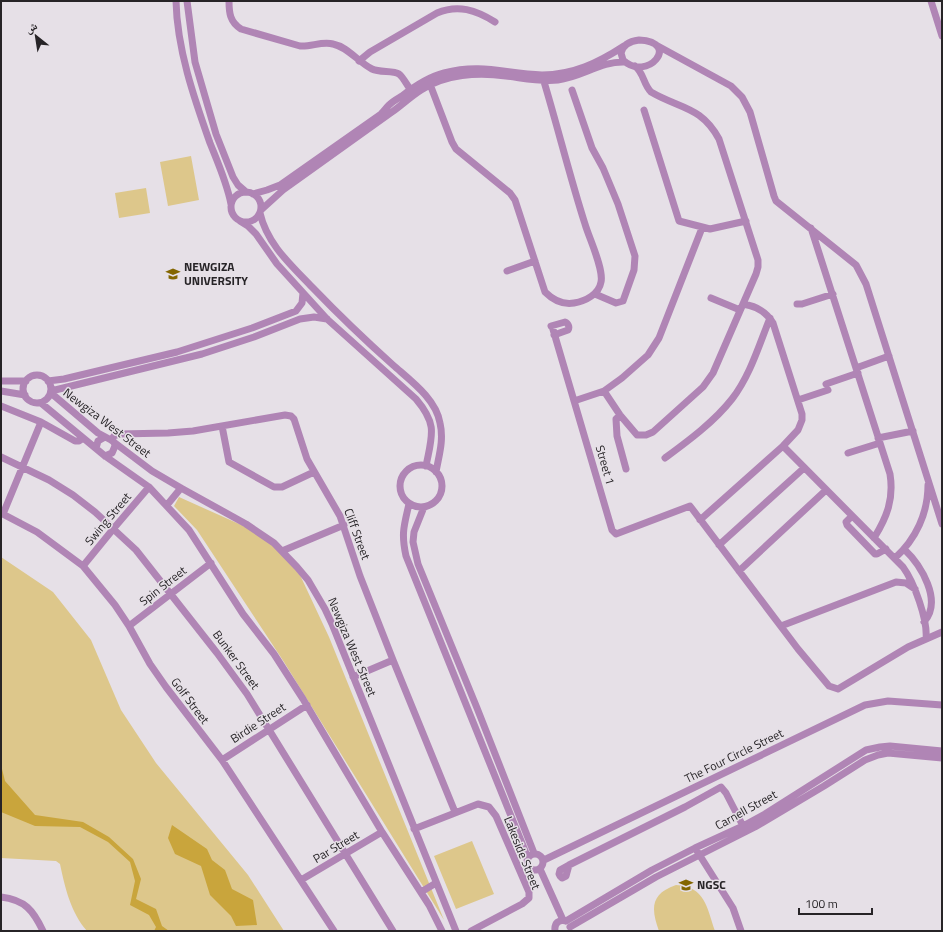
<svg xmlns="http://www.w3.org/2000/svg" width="943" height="932" viewBox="0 0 943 932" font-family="'Titillium Web','Noto Naskh Arabic',sans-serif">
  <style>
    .green { fill: #ddc78b }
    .water { fill: #c9a53c }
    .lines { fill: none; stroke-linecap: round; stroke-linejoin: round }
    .minor { stroke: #b085b5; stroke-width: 7 }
    .labels { text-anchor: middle; stroke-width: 3; stroke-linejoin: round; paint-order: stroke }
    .poi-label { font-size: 12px; font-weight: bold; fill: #272427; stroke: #e6e0e7; text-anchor: start }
    .street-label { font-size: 12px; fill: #272427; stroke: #e6e0e7 }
  </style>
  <rect width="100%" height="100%" fill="#e6e0e7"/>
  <!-- green -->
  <path class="green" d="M191 156 199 200 168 206 160 162Z
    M146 188 150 213 119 218 115 193Z
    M179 497 268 537 300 575 329 637 444 920 284 662 197 530 174 506Z
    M1 557 53 592 91 640 121 710 156 763 248 875 284 931H87C71 913 65 888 60 864L56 861 1 858Z
    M472 841 494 894 456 909 434 856Z
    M676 885C705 886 707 908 715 931H659C651 909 650 894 676 885Z"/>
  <!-- water -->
  <path class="water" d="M1 765 5 781 35 815 83 822 109 837 133 859 141 879 136 899 156 909 162 926 169 931H154L156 927 149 915 130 905 135 881 130 862 108 842 80 827 35 826 1 812Z
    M172 825 207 849 212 860 225 870 232 889 253 900 257 925 236 926 231 916 210 895 201 866 175 854 168 838Z"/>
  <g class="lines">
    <!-- minor -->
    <path class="minor" d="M176 1C177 49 194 98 210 143 218 163 227 183 231 204
      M187 1 195 62 216 134 233 177 238 185 246 192
      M229 1C229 13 230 22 241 29L300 46C311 47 322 41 333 44 348 47 358 62 372 69 380 73 393 70 399 74 403 77 407 85 410 89
      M931 1 942 36
      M639 40C682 42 647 83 623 60L621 53C623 44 631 41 639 40Z
      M656 45 731 86 742 97 750 112 774 196 776 201 856 265 866 284 942 524
      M359 61 370 52 437 13C458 4 476 10 495 22
      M635 66C644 73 643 84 651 92 680 109 701 106 719 139L758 260V267L756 274 713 373 703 387 653 432 646 435H637L620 415 604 391 622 378 648 355 659 338 702 228
      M428 79 452 142 456 149 510 193 515 200 545 292C553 300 562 305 574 303 586 301 599 294 601 282 604 269 589 238 585 224 569 174 557 124 542 75
      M572 90 592 148 603 168 618 204 635 256 634 270 623 301 616 303 595 294
      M644 110 679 221 710 229 746 221
      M231 207a15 15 0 1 1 30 0a15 15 0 1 1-30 0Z
      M253 194 267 190 280 185 381 114C384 111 386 108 389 105 393 101 397 99 402 96 415 86 428 77 444 73 482 63 506 74 542 75 573 75 598 63 624 46
      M261 210 283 190 392 112C402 105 410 97 421 90 445 74 478 72 506 76 523 78 540 82 558 80 582 77 601 61 625 62
      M260 213C267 244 291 265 312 287 338 314 365 340 393 365 411 381 436 399 440 423 444 440 439 455 436 472
      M240 221 248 226 256 234 277 264 327 319 416 399C438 425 432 435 426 466
      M811 228 890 474C894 499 887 517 874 538
      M507 271 535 261
      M711 298 740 310
      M797 304H802L833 294
      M551 326 565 322C568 323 570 327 568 330L554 335
      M552 326 612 530 616 534 690 506 798 649 829 686 838 689 908 647 942 632
      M856 368 889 356
      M23 389a14 14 0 1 1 28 0a14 14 0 1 1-28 0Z
      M1 381H26
      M48 381 64 379 177 352 252 328 296 311 302 303 303 293
      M826 384 858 373
      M1 391 25 395
      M51 391 202 354 254 337 300 319 314 317 327 319
      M51 393 98 433 111 440 152 471 181 488 246 524 274 543 297 567 308 580 325 609 332 624 456 931
      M798 400 828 390
      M574 401 604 391
      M41 403 105 456 149 487 189 530 243 614 274 654 303 699 382 832 429 905 442 931
      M1 406 41 422 75 441H79L83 438
      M620 415 616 419 617 436 626 469
      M222 426 229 462 274 487H282L314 472
      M878 438 913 431
      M111 440 114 436 119 434 168 433 193 431 285 415 291 416 294 419 307 459 340 516 360 576 393 660 455 812
      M783 446 903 567C914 582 928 620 926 639
      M96 448 98 441 105 437
      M848 453 880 443
      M105 456 112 453 115 446 114 442
      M1 457 49 480 73 495 95 512 136 550 217 653 247 694 393 931
      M665 458C688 441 714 422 732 399 750 376 759 345 770 318
      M400 486a21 21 0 1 1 42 0a21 21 0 1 1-42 0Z
      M409 504C404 526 401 533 406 556L528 858
      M167 505 181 488
      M424 507 414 532 413 542 418 564 477 708 534 853
      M1 513 37 532 83 566 115 605 129 626 150 664 166 687 222 760 334 931
      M3 514 41 422
      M852 516 846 522 847 525 875 554H877L886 549
      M700 520 783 446 798 430 802 420V414L773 323C766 311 756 306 743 304
      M719 545 804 468
      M904 549C921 565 943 601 924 622
      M282 551 344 525
      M895 558C916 539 928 513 928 485
      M83 566 114 528 149 487
      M739 571 826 490
      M129 626 211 563
      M781 626 896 582 906 583 915 589
      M353 677 393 660
      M222 760 307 705
      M414 829 478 804 489 807 496 816 529 892V898L522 904 471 931
      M697 851 733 908 741 931
      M527 862a8 8 0 1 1 16 0a8 8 0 1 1-16 0Z
      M544 860 865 705 888 701 942 705
      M569 865 685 807 721 787 726 793 743 826
      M569 865 566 876 562 878 560 876 559 874 560 870Z
      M540 869 563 920
      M301 880 382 832
      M421 892 436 883
      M1 897C25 900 33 910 43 931
      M566 921 652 870 695 848 743 826 765 814 866 750 880 747 890 746 942 751
      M570 927 656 877 755 827 824 786 865 760 878 755 888 753 942 758
      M555 931C554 923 559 919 566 921"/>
  </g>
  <!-- icons -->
  <defs>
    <symbol id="university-bare" viewBox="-9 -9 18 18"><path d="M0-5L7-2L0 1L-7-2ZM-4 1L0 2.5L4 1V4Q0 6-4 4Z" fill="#836600" stroke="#e6e0e7" stroke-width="2.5" paint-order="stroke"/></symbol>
    <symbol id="school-bare" viewBox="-9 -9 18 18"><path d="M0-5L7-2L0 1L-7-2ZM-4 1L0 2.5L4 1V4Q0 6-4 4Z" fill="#836600" stroke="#e6e0e7" stroke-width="2.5" paint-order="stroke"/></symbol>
  </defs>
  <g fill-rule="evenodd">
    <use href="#university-bare" x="163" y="264" width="20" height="20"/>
    <use href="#school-bare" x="676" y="875" width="20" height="20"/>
  </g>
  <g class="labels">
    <!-- poi labels -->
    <g class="poi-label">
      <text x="184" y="271">NEWGIZA<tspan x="184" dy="14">UNIVERSITY</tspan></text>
      <text x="697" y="889">NGSC</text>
    </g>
    <!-- street labels -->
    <g class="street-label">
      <text transform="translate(107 423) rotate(37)" y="4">Newgiza West Street</text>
      <text transform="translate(605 465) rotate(74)" y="4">Street 1</text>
      <text transform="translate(108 519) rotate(-50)" y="4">Swing Street</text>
      <text transform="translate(357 534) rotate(70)" y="4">Cliff Street</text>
      <text transform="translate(163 586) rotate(-38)" y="4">Spin Street</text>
      <text transform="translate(352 647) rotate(67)" y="4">Newgiza West Street</text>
      <text transform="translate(236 660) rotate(54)" y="4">Bunker Street</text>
      <text transform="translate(190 701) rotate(53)" y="4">Golf Street</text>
      <text transform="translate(258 723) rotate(-33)" y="4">Birdie Street</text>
      <text transform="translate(734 756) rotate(-26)" y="4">The Four Circle Street</text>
      <text transform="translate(746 810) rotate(-29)" y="4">Carnell Street</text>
      <text transform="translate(336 847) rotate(-31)" y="4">Par Street</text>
      <text transform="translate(522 853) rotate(68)" y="4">Lakeside Street</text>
    </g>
  </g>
  <!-- border -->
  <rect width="943" height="932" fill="none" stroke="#272427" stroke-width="4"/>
  <!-- north arrow -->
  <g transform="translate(36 36) rotate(330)" stroke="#e6e0e7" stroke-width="3" paint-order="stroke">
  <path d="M0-3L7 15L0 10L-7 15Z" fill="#272427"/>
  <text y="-6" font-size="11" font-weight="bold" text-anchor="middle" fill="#272427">ش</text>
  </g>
  <!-- scale -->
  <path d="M799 908v6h73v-6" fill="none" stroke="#272427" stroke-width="2"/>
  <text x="805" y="908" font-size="12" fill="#272427" stroke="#e6e0e7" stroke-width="3" paint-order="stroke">100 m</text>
</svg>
